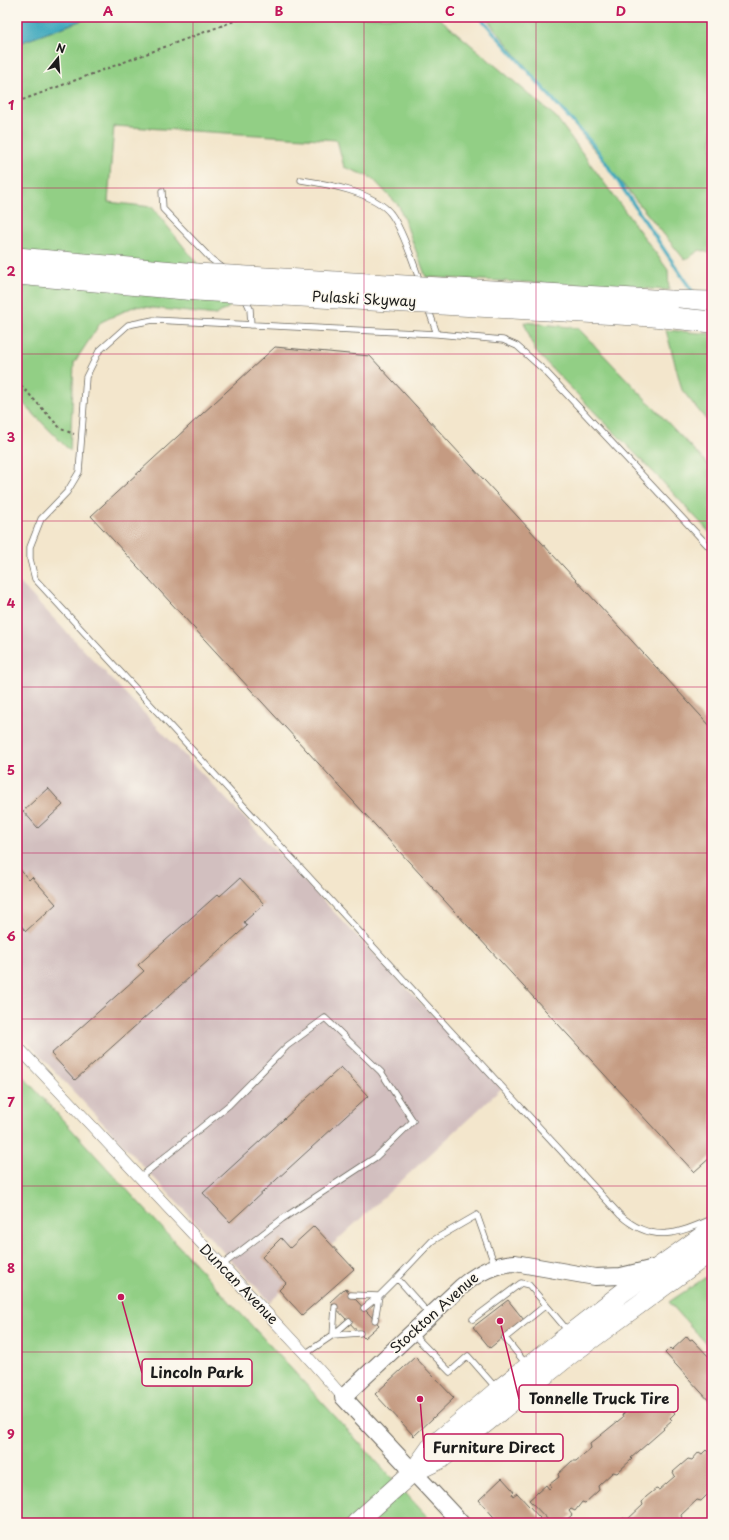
<svg xmlns="http://www.w3.org/2000/svg" width="729" height="1540" viewBox="0 0 729 1540" font-family="'Playpen Sans',sans-serif">
  <style>
    .industrial { fill: #d2bfbf }
    .green { fill: #92cf85; stroke: #577650 }
    .water { fill: #3da8bd; stroke: #2c626c }
    .lines { fill: none; stroke-linecap: round; stroke-linejoin: round }
    .stream { stroke: #3da8bd; stroke-width: 3.5 }
    .building { fill: #c59b82 }
    .service-casing { stroke: #67635a; stroke-width: 7 }
    .minor-casing { stroke: #67635a; stroke-width: 12 }
    .secondary-casing { stroke: #67635a; stroke-width: 18 }
    .trunk-casing { stroke: #67635a; stroke-width: 20 }
    .motorway-casing { stroke: #67635a; stroke-width: 22 }
    .path { stroke: #67635a; stroke-width: 2; stroke-dasharray: 3 3; stroke-linecap: butt }
    .service { stroke: #fff; stroke-width: 5.5 }
    .minor { stroke: #fff; stroke-width: 11 }
    .secondary { stroke: #fff; stroke-width: 16 }
    .trunk { stroke: #fff; stroke-width: 19 }
    .motorway { stroke: #fff; stroke-width: 21 }
    .motorway-bridge-casing { stroke: #67635a; stroke-width: 22; stroke-linecap: butt }
    .motorway-bridge { stroke: #fff; stroke-width: 21 }
    .grid { fill: none; stroke: #c2185b; stroke-width: 1; stroke-opacity: 0.55 }
    .labels { text-anchor: middle; stroke-width: 3; stroke-linejoin: round; paint-order: stroke }
    .street-label { font-size: 14px; fill: #1c1c1c; stroke: #fbf7ec }
    .leader { fill: none; stroke: #c2185b; stroke-width: 1.5 }
    .callout-dot { fill: #c2185b; stroke: #fbf7ec; stroke-width: 1.5 }
    .callout { fill: #fbf7ec; stroke: #c2185b; stroke-width: 1.5 }
    .callout-label { font-size: 15px; text-anchor: middle; font-weight: bold; fill: #1c1c1c }
    .neatline { fill: none; stroke: #c2185b; stroke-width: 1.5 }
    .grid-label { font-size: 13px; text-anchor: middle; font-weight: bold; fill: #c2185b }
  </style>
  <rect width="100%" height="100%" fill="#fbf7ec"/>
  <filter id="ink" filterUnits="userSpaceOnUse"><feTurbulence type="fractalNoise" baseFrequency=".025" numOctaves="2"/><feDisplacementMap in="SourceGraphic" scale="8" xChannelSelector="R" yChannelSelector="G"/><feConvolveMatrix kernelMatrix="1 2 1 2 8 2 1 2 1" color-interpolation-filters="sRGB"/></filter>
  <filter id="wash" filterUnits="userSpaceOnUse"><feTurbulence type="fractalNoise" baseFrequency=".012" numOctaves="4" result="noise"/><feDisplacementMap in="SourceGraphic" scale="16" xChannelSelector="R" yChannelSelector="G"/><feGaussianBlur stdDeviation="0.9" result="paint"/><feColorMatrix in="noise" values="0 0 0 0 0 0 0 0 0 0 0 0 0 0 0 0 0 1.4 0 .05"/><feComposite in="paint" operator="in"/></filter>
  <g filter="url(#wash)">
    <rect width="100%" height="100%" fill="#f3e6cc"/>
    <!-- industrial -->
    <path class="industrial" d="M17 580 502 1088 270 1302 17 1031Z"/>
    <!-- green -->
    <path class="green" d="M91 17H438L556 117 668 270 669 290 426 277 399 206 372 178 344 167 337 140 114 126 108 202 152 207 231 306 216 315 135 306 101 322 74 363 70 451 17 397V44Z
      M485 17H712V254L700 250 685 260Z
      M524 322 578 328 712 469V535L660 479 535 351Z
      M666 330 712 334V427L682 390Z
      M17 1070 433 1523H17Z
      M712 1273V1350L669 1302Z"/>
    <!-- water -->
    <path class="water" d="M17 17H91L17 44Z"/>
    <g class="lines">
      <!-- stream -->
      <path class="stream" d="M480 17 595 147 694 294"/>
    </g>
    <g id="blocks">
      <!-- building -->
      <path class="building" d="M275 347 370 356 712 728V1156L694 1172 91 516Z
        M48 788 63 805 38 828 23 811Z
        M17 866 29 880 32 877 56 904 26 931 17 921Z
        M240 878 264 904 244 922 247 926 75 1080 51 1054 144 971 138 965 218 894 220 896Z
        M341 1067 368 1096 230 1222 203 1193Z
        M314 1226 354 1269 302 1315 279 1290 286 1283 262 1257 281 1238 290 1248Z
        M345 1288 379 1325 364 1338 330 1302Z
        M508 1300 524 1320 490 1348 473 1327Z
        M687 1336 690 1340 692 1339 712 1360V1404L665 1353 670 1348 672 1350Z
        M415 1357 454 1398 414 1436 375 1394Z
        M655 1392 675 1413 670 1418 672 1420 663 1428 664 1429 631 1458 632 1459 617 1473 613 1472 598 1486 599 1490 585 1503 582 1502 575 1511 571 1509 569 1511 572 1515 563 1523H551L529 1500 546 1485 549 1489 551 1487 550 1484 559 1477 558 1474 572 1461H576L591 1448 590 1444 623 1417 622 1415 638 1400 640 1403 648 1394 650 1396Z
        M706 1450 712 1456V1490L701 1501 697 1500 681 1515 682 1519 677 1523H618L623 1518 627 1520 643 1505 642 1502 646 1497 656 1489 659 1490 675 1476 673 1472 688 1459 692 1460 699 1452 702 1454Z
        M502 1478 511 1488 514 1492 512 1494 513 1496 517 1493 540 1518 537 1521 538 1523H499L479 1500Z"/>
    </g>
  </g>
  <g filter="url(#ink)">
    <use href="#blocks" fill-opacity="0" stroke="#67635a" stroke-width="1"/>
    <g class="lines">
      <defs>
        <path id="service" d="M301 180C327 184 374 192 391 214 402 229 414 264 420 282
          M162 191 163 209 211 259 223 268
          M245 298 250 309 251 325
          M428 308 437 334
          M712 550 545 371 517 346 503 340 437 334 153 320 128 325 99 351 86 377 79 472 67 492 41 519 30 547V559L35 579 620 1215C652 1244 677 1234 712 1219
          M139 1178 229 1105 287 1046 325 1018 381 1072 413 1121 376 1157 282 1219 221 1266
          M397 1278 432 1241 477 1215 495 1266
          M351 1295 379 1296
          M546 1305 568 1331
          M364 1308 379 1296
          M473 1319 521 1283 529 1285 546 1305 505 1338 526 1364
          M375 1320 379 1296 397 1278 429 1314
          M412 1333 450 1372 468 1356 496 1388
          M334 1334 349 1321
          M333 1335 335 1307
          M305 1354 333 1335 360 1333"/>
        <path id="minor" d="M17 1046 305 1354 343 1397"/>
        <path id="secondary" d="M461 1523 343 1397 461 1287C477 1273 494 1264 515 1263L595 1277 621 1276 654 1268"/>
        <path id="trunk" d="M414 1472 441 1459 570 1355 712 1251
          M356 1523 413 1472 430 1448 498 1390 622 1293 712 1229"/>
        <path id="motorway" d="M670 301 712 302"/>
      </defs>
      <!-- service casing -->
      <use href="#service" class="service-casing"/>
      <!-- minor casing -->
      <use href="#minor" class="minor-casing"/>
      <!-- secondary casing -->
      <use href="#secondary" class="secondary-casing"/>
      <!-- trunk casing -->
      <use href="#trunk" class="trunk-casing"/>
      <!-- motorway casing -->
      <use href="#motorway" class="motorway-casing"/>
      <!-- path -->
      <path class="path" d="M17 102 245 17
        M17 381 61 429 74 434"/>
      <!-- service -->
      <use href="#service" class="service"/>
      <!-- minor -->
      <use href="#minor" class="minor"/>
      <!-- secondary -->
      <use href="#secondary" class="secondary"/>
      <!-- trunk -->
      <use href="#trunk" class="trunk"/>
      <!-- motorway -->
      <use href="#motorway" class="motorway"/>
      <defs>
        <path id="motorway-bridge" d="M17 258 197 274 670 301
          M17 274 196 290 653 316 712 322"/>
      </defs>
      <!-- motorway-bridge casing -->
      <use href="#motorway-bridge" class="motorway-bridge-casing"/>
      <!-- motorway-bridge -->
      <use href="#motorway-bridge" class="motorway-bridge"/>
    </g>
  </g>
  <!-- grid -->
  <path class="grid" d="M193 17V1523M364 17V1523M536 17V1523M17 188H712M17 354H712M17 521H712M17 687H712M17 853H712M17 1019H712M17 1186H712M17 1352H712"/>
  <g class="labels">
    <!-- street labels -->
    <g class="street-label">
      <text transform="translate(364 299) rotate(3)" y="5">Pulaski Skyway</text>
      <text transform="translate(239 1284) rotate(46)" y="5">Duncan Avenue</text>
      <text transform="translate(434 1313) rotate(-42)" y="5">Stockton Avenue</text>
    </g>
  </g>
  <!-- callouts -->
  <path class="leader" d="M121 1297L142 1373M500 1321L519 1399M420 1399L424 1448"/>
  <g class="callout-dot">
    <circle cx="121" cy="1297" r="4"/>
    <circle cx="500" cy="1321" r="4"/>
    <circle cx="420" cy="1399" r="4"/>
  </g>
  <g class="callout">
    <rect x="142" y="1359" width="110" height="27" rx="4"/>
    <rect x="519" y="1385" width="159" height="27" rx="4"/>
    <rect x="424" y="1434" width="139" height="27" rx="4"/>
  </g>
  <g class="callout-label">
    <text x="197" y="1378">Lincoln Park</text>
    <text x="599" y="1404">Tonnelle Truck Tire</text>
    <text x="494" y="1453">Furniture Direct</text>
  </g>
  <!-- margin -->
  <rect width="729" height="1540" fill="none" stroke="#fbf7ec" stroke-width="44"/>
  <!-- north arrow -->
  <g transform="translate(58 58) rotate(17)" stroke="#fbf7ec" stroke-width="3" paint-order="stroke">
  <path d="M0-3L7 15L0 10L-7 15Z" fill="#1c1c1c"/>
  <text y="-6" font-size="11" font-weight="bold" text-anchor="middle" fill="#1c1c1c">N</text>
  </g>
  <rect x="22" y="22" width="685" height="1496" class="neatline"/>
  <g class="grid-label">
    <text x="108" y="16">A</text>
    <text x="279" y="16">B</text>
    <text x="450" y="16">C</text>
    <text x="621" y="16">D</text>
    <text x="11" y="110">1</text>
    <text x="11" y="276">2</text>
    <text x="11" y="442">3</text>
    <text x="11" y="608">4</text>
    <text x="11" y="775">5</text>
    <text x="11" y="941">6</text>
    <text x="11" y="1107">7</text>
    <text x="11" y="1273">8</text>
    <text x="11" y="1439">9</text>
  </g>
</svg>
